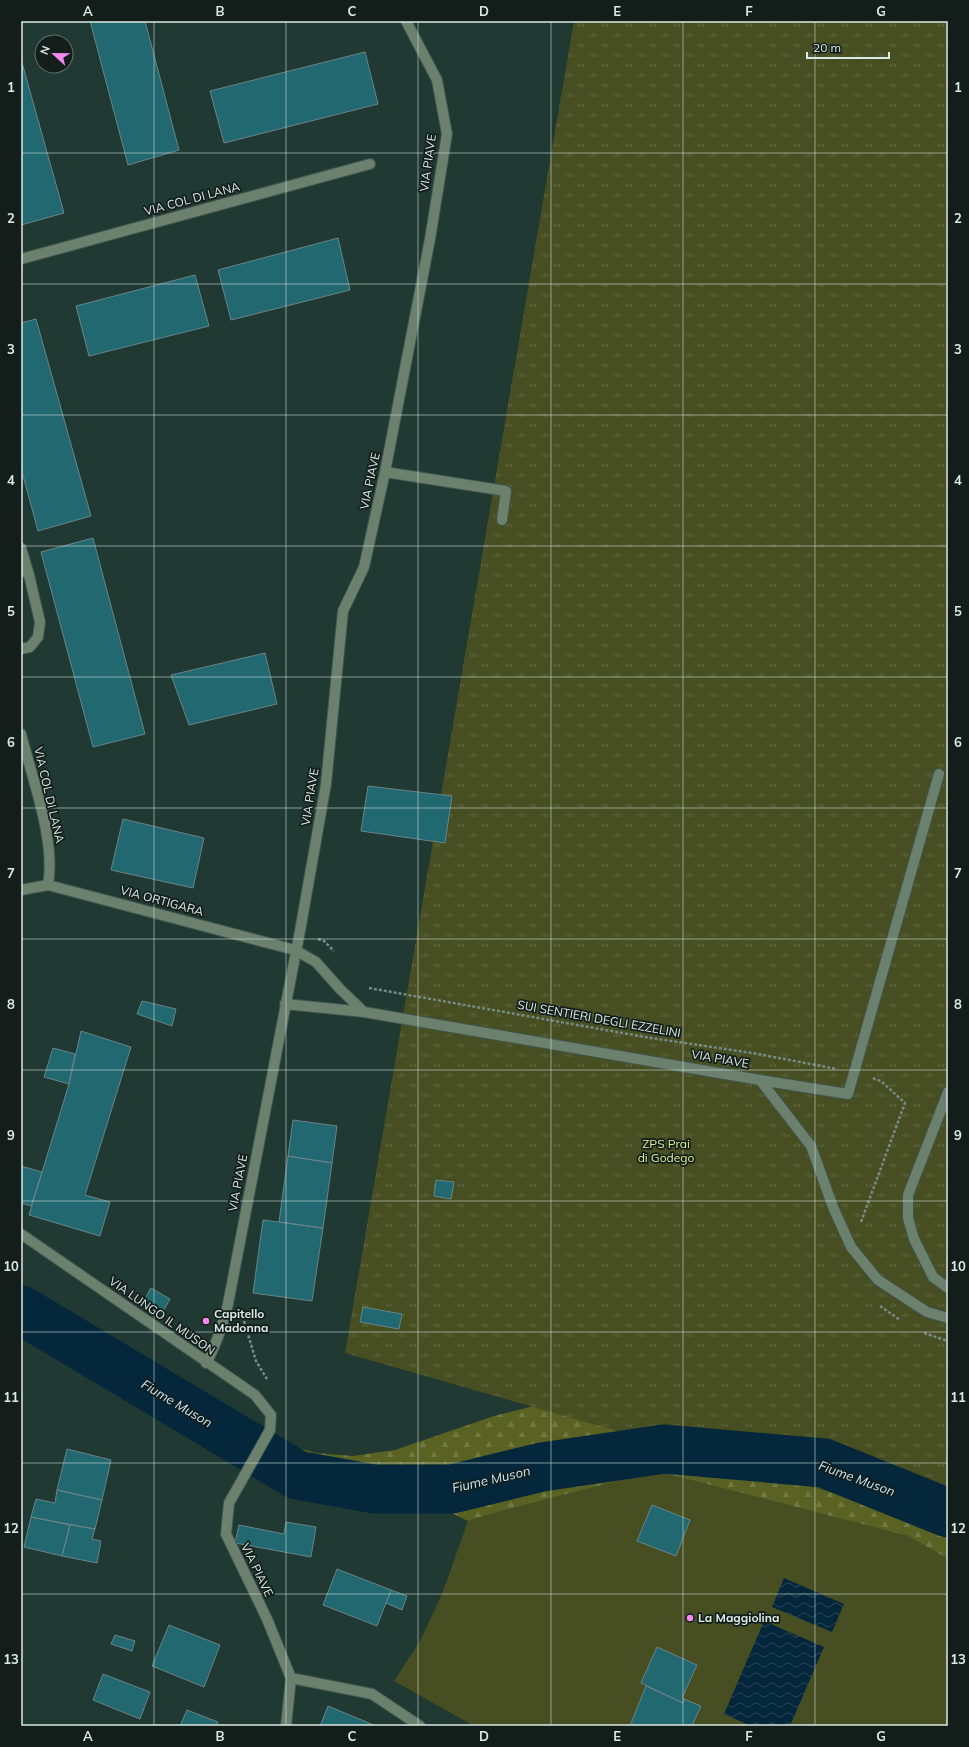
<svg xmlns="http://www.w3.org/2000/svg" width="969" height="1747" viewBox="0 0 969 1747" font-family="Mulish,sans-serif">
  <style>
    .grass { fill: #474e21 }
    .forest { fill: url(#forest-firs) }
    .park { fill: url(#park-tufts) }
    .water { fill: url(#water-waves) }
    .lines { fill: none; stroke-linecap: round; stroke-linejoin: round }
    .river { stroke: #05273b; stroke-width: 49 }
    .building { fill: #216871; stroke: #698488 }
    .minor-casing { stroke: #3f5550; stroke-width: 12 }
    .path { stroke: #778b86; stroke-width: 2.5; stroke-dasharray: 3 2; stroke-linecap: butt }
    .minor { stroke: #6b816d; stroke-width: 10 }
    .grid { fill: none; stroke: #dceae6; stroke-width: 1; stroke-opacity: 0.55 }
    .poi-dot { fill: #f489ef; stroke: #131e1b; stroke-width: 1.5 }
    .labels { text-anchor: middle; stroke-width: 3.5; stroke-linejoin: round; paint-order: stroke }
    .street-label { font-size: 12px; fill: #dceae6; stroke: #131e1b }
    .park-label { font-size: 12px; fill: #dfef93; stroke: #131e1b }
    .poi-label { font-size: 12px; font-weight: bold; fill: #dceae6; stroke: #131e1b; text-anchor: start }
    .water-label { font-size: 13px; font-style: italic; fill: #c5e6fd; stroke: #131e1b }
    .neatline { fill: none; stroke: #dceae6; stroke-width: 1.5 }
    .grid-label { font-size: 13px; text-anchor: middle; font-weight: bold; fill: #dceae6 }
  </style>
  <defs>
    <pattern id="forest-firs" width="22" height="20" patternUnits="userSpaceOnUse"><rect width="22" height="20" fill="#596223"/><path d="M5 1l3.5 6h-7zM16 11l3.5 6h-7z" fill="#707943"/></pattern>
    <pattern id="park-tufts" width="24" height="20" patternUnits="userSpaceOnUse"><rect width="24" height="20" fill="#474e21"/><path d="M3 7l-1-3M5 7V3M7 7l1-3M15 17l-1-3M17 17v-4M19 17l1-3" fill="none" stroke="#616841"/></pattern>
    <pattern id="water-waves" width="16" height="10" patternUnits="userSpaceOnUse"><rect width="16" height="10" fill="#05273b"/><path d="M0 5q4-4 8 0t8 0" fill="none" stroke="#294657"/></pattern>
  </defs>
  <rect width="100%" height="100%" fill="#213933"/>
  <!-- grass -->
  <path class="grass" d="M660 1470 664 1473 908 1536 948 1559V1726H474L394 1681 420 1641 442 1594 468 1521 501 1511Z"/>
  <!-- forest -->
  <path class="forest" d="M948 1335V1559L908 1536 664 1473 660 1470 501 1511 468 1521 402 1489 354 1495 310 1493 274 1481 290 1456 298 1448 316 1453 353 1456 395 1450 494 1416 546 1403Z"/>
  <!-- park -->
  <path class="park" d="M574 21H948V1526L345 1353Z"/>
  <!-- water -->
  <path class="water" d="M784 1578 844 1604 832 1632 772 1607Z
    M764 1621 824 1647 790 1726H751L724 1714Z"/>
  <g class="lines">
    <!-- river -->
    <path class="river" d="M21 1310 297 1475 374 1489H452L542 1467 664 1449 824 1463 948 1513"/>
  </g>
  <!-- building -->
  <path class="building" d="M90 21H145L179 150 128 165Z
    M365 52 378 104 224 143 210 91Z
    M21 59 64 213 21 225Z
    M338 238 350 290 231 320 218 270Z
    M195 275 209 326 89 356 76 306Z
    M36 319 91 516 38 531 21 468V323Z
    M93 538 145 734 93 747 41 552Z
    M265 653 277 704 189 725 171 675Z
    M368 786 452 796 445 843 361 831Z
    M123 819 204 838 193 888 111 870Z
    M142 1001 176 1009 172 1026 137 1014Z
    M81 1031 131 1047 85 1195 110 1202 100 1236 29 1215 69 1084Z
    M53 1048 75 1054 69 1084 44 1077Z
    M293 1120 337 1126 332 1163 288 1156Z
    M288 1156 332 1163 323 1228 279 1222Z
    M21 1166 42 1172 31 1206 21 1203Z
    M436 1180 454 1182 451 1199 434 1196Z
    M263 1220 323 1228 312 1301 253 1293Z
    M151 1288 170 1299 162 1313 143 1302Z
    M363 1307 402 1314 399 1329 360 1322Z
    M67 1449 111 1460 102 1500 57 1490Z
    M57 1490 102 1500 95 1529 31 1517 36 1499 55 1503Z
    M652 1505 690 1520 676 1556 637 1541Z
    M31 1517 70 1525 62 1556 24 1547Z
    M286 1522 316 1527 311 1557 235 1543 239 1525 284 1534Z
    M70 1525 95 1529 92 1539 101 1541 97 1563 62 1556Z
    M337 1569 391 1590 377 1626 323 1605Z
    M391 1590 407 1596 402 1610 386 1603Z
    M169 1625 220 1645 204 1687 152 1666Z
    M115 1635 135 1641 132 1651 111 1644Z
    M657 1647 697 1665 682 1698 684 1699 683 1703 641 1683Z
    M103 1674 150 1692 140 1719 93 1700Z
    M646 1686 683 1703 684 1699 701 1706 692 1726H630Z
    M328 1706 376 1726H320Z
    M187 1710 218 1722 216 1726H180Z"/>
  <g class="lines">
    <defs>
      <path id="minor" d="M21 259 370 164
        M385 472 506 491 502 520
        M21 548 29 575
        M21 568 29 575 40 622 38 637 30 647 21 649
        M21 734C32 778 56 841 48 885
        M21 890 48 885 295 950 316 962 340 989 364 1012
        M285 1004 364 1012 760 1080 811 1146 833 1207 851 1247 878 1280 927 1312 948 1318
        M760 1080 848 1094 939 774
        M948 1092 908 1195V1218L914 1239 933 1277 948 1288
        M21 1234 255 1395 271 1415 270 1430 229 1503 226 1534 267 1619 291 1678 286 1726
        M206 1363C217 1344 223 1324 228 1304L300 931 326 784 343 611 364 567 385 472 430 239 447 134 437 80 406 21
        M291 1678 372 1694 420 1726"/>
    </defs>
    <!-- minor casing -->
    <use href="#minor" class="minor-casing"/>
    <!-- path -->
    <path class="path" d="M318 939 324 941 334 951
      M369 988 645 1037 758 1054 837 1069
      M861 1222 905 1103 881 1081 872 1078
      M880 1306 900 1320
      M244 1321 256 1361 267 1379
      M924 1333 948 1341"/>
    <!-- minor -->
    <use href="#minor" class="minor"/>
  </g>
  <!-- grid -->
  <path class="grid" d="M154 21V1726M286 21V1726M418 21V1726M551 21V1726M683 21V1726M815 21V1726M21 153H948M21 284H948M21 415H948M21 546H948M21 677H948M21 808H948M21 939H948M21 1070H948M21 1201H948M21 1332H948M21 1463H948M21 1594H948"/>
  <!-- markers -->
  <g class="poi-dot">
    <circle cx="206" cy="1321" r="4"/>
    <circle cx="690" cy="1618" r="4"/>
  </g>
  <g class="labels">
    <!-- street labels -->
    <g class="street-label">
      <text transform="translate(428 163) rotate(-82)" y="4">VIA PIAVE</text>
      <text transform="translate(192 199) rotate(-15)" y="4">VIA COL DI LANA</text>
      <text transform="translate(370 481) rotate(-78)" y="4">VIA PIAVE</text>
      <text transform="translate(49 795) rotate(77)" y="4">VIA COL DI LANA</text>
      <text transform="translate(310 797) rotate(-81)" y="4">VIA PIAVE</text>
      <text transform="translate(162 901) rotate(15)" y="4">VIA ORTIGARA</text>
      <text transform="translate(599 1019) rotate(10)" y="4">SUI SENTIERI DEGLI EZZELINI</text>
      <text transform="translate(720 1059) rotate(10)" y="4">VIA PIAVE</text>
      <text transform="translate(238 1183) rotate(-79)" y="4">VIA PIAVE</text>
      <text transform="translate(162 1316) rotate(35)" y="4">VIA LUNGO IL MUSON</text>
      <text transform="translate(257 1570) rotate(64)" y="4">VIA PIAVE</text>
    </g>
    <!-- park labels -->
    <g class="park-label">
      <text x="666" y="1148">ZPS Prai<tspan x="666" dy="14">di Godego</tspan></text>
    </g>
    <!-- poi labels -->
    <g class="poi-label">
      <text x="214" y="1318">Capitello<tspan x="214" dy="14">Madonna</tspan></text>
      <text x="698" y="1622">La Maggiolina</text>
    </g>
    <!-- water labels -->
    <g class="water-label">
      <text transform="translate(177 1403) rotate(31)" y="5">Fiume Muson</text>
      <text transform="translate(857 1478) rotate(20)" y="5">Fiume Muson</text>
      <text transform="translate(491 1479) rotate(-13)" y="5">Fiume Muson</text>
    </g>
  </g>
  <!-- border -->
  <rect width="969" height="1747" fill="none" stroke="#131e1b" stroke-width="44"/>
  <!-- north arrow -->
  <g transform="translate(54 54) rotate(292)"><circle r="19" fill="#131e1b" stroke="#63706c"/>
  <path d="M0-3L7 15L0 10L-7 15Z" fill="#f489ef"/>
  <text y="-6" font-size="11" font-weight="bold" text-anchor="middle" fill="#dceae6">N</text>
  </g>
  <!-- scale -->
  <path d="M807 52v6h82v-6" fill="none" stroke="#dceae6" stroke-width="2"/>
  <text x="813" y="52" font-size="12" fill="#dceae6" stroke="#131e1b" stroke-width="3" paint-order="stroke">20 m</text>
  <rect x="22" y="22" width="925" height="1703" class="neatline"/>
  <g class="grid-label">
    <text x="88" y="16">A</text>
    <text x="220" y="16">B</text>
    <text x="352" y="16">C</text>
    <text x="484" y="16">D</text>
    <text x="617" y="16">E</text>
    <text x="749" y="16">F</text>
    <text x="881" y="16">G</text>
    <text x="11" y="92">1</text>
    <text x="958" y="92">1</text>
    <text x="11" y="223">2</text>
    <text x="958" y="223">2</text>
    <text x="11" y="354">3</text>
    <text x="958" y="354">3</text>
    <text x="11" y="485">4</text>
    <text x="958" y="485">4</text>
    <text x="11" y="616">5</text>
    <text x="958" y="616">5</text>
    <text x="11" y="747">6</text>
    <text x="958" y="747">6</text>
    <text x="11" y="878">7</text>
    <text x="958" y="878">7</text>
    <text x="11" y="1009">8</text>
    <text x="958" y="1009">8</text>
    <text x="11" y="1140">9</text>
    <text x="958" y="1140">9</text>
    <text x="11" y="1271">10</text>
    <text x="958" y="1271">10</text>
    <text x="11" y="1402">11</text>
    <text x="958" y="1402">11</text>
    <text x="11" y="1533">12</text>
    <text x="958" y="1533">12</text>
    <text x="11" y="1664">13</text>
    <text x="958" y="1664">13</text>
    <text x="88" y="1741">A</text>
    <text x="220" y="1741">B</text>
    <text x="352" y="1741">C</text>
    <text x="484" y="1741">D</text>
    <text x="617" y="1741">E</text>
    <text x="749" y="1741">F</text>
    <text x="881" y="1741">G</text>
  </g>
</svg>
